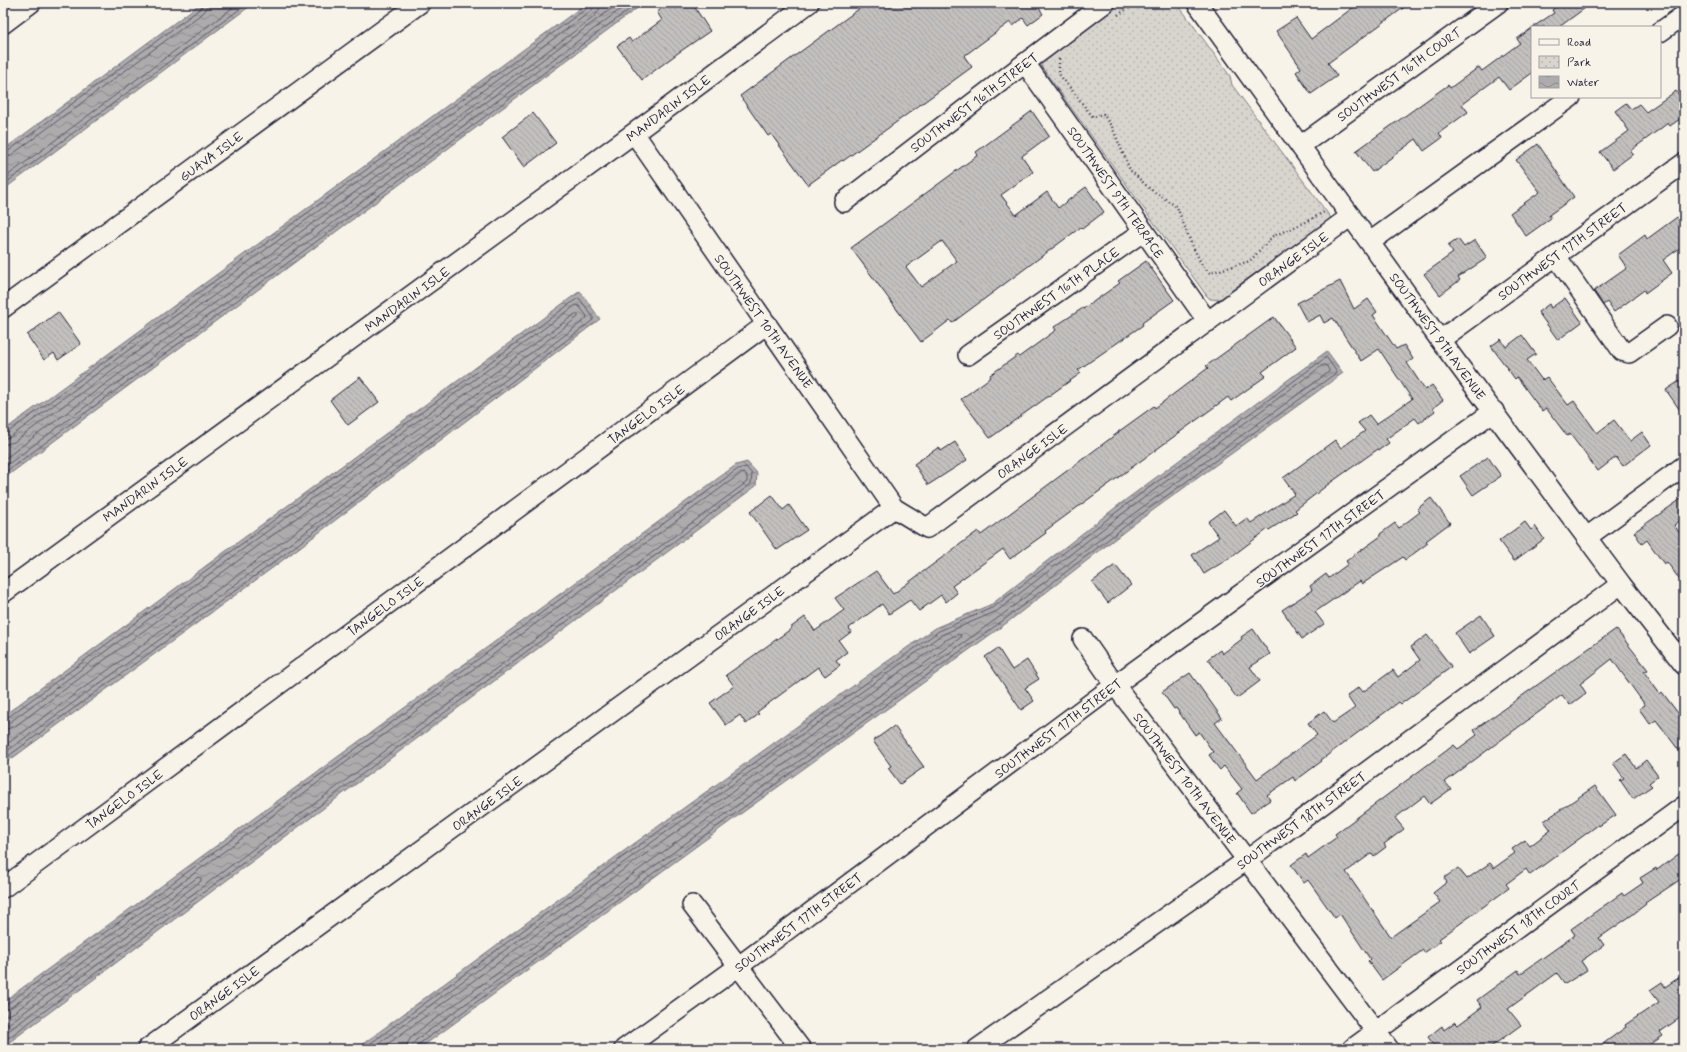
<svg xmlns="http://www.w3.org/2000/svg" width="1687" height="1052" viewBox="0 0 1687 1052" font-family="Mynerve,sans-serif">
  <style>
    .park { fill: url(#park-dots); stroke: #7d7c85 }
    .water { fill: url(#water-waves); stroke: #76747f }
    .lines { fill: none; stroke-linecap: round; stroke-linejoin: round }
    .shore { stroke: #5a5969; stroke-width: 1 }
    .building { fill: url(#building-back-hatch); stroke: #22223b; fill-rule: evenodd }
    .minor-casing { stroke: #22223b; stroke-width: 22 }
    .path { stroke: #22223b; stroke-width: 2.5; stroke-dasharray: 1 3; stroke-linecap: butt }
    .minor { stroke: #f7f3e8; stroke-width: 19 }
    .labels { text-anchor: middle; stroke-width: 3; stroke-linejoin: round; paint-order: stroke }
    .street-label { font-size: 13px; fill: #22223b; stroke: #f7f3e8 }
  </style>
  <defs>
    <pattern id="park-dots" width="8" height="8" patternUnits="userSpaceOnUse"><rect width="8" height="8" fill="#d8d5cf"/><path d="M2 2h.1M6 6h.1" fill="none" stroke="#b9b7b3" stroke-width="1.8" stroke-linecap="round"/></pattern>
    <pattern id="water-waves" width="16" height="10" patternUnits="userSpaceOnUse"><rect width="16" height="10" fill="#aeabad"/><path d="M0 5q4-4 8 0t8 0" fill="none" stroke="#8d8b8e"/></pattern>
    <pattern id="building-back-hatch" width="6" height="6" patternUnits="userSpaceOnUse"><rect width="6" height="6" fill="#c2bfbd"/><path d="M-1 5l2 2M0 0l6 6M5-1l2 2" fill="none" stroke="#a6a4a3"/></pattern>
  </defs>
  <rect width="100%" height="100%" fill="#f7f3e8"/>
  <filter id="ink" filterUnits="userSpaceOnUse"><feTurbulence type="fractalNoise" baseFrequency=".025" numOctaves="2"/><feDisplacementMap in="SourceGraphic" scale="8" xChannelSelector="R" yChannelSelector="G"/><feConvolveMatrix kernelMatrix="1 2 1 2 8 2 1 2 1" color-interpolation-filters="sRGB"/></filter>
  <g filter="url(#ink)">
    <!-- park -->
    <path class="park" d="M1117 3H1177L1230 76 1232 85 1331 218 1329 221 1222 300 1210 299 1206 295 1041 66 1040 63 1043 58Z"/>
    <!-- water -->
    <path class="water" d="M201 3H254L3 190V150Z
      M587 3H644L3 479V431Z
      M580 291 600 319 275 566 3 765V716L253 531Z
      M1327 351 1343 373 1134 524 1008 622 739 815 419 1049H356L610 861 885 663 937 627 992 604 1120 504Z
      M747 462 757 473 756 486 3 1047V1002L736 465Z"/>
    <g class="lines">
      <!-- shore -->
      <path class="shore" d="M3 153 7 152 201 8 202 3
        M3 158 10 156 204 12 207 8V3
        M3 179 239 3
        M3 185 248 3
        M3 434 7 433 587 8 589 3
        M3 439 10 437 590 12 593 8 594 3
        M3 445 14 442 594 17 599 10 600 3
        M3 460 619 3
        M3 468 629 3
        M3 474 638 3
        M3 719 7 718 255 534 578 298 580 299 593 317V320L273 563 3 760
        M3 724 10 722 258 538 576 305 579 306 587 316 586 319 270 559 3 754
        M3 730 14 727 262 543 575 314H578V317L266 554 3 747
        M3 1005 7 1004 738 469 746 467 752 474 751 484 3 1042
        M3 1010 10 1008 740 474 744 473 747 476V482L3 1035
        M3 1016 13 1013 198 877 201 878V881L3 1028
        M363 1049 613 864 939 631 994 607 1123 507 1325 358H1327L1336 371V373L1132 521 1005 619 737 812 419 1044 417 1049
        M371 1049 616 868 941 635 997 611 1126 511 1323 365H1326L1329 370V372L1129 517 1002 615 734 808 416 1040 413 1044 412 1049
        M381 1049 619 873 894 676 944 641 958 634 961 635 960 638 730 803 413 1035 408 1042 406 1049"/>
    </g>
    <!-- building -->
    <path class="building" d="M670 3H692L710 31 678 53 642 80 617 46 629 38 632 42 662 20 657 12Z
      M867 3H1036L1043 14 1028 25 1023 18 1013 26 1010 22 964 56 972 67 843 161 842 160 808 185 771 134 768 136 740 96Z
      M1359 3H1410L1328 63 1337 76 1311 94 1296 72 1301 68 1276 31 1296 18 1311 39Z
      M1561 3H1592L1559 27H1533L1554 13 1552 10Z
      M1532 28V73L1509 90 1499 77 1462 104 1468 112 1439 133 1442 138 1424 151 1416 139 1372 172 1356 151 1448 85 1450 88 1479 67 1482 71 1520 43 1517 39Z
      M1676 91 1684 102V116L1670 126 1668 123 1630 151 1633 154 1613 169 1600 152 1629 131 1615 111 1626 103 1631 109 1639 104 1646 112Z
      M1032 111 1049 136 1022 156 1033 172 1001 195 1016 215 1047 192 1058 208 1086 187 1104 212 1082 229 1081 227 952 323 950 320 921 342 851 248 978 155 976 152ZM942 241 957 261 921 287 906 267Z
      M533 113 556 143 524 167 502 137Z
      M1538 144 1574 197 1549 215 1551 218 1526 236 1510 213 1540 192 1516 160Z
      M1684 212V245L1663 260 1672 273 1645 293 1644 290 1614 312 1607 302 1603 305 1594 291 1627 268 1618 255 1645 235 1647 239Z
      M1458 239 1464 247 1475 240 1487 258 1458 277 1460 280 1440 295 1424 274 1453 253 1448 246Z
      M1146 261 1174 300 1142 323 1143 325 1078 370 1081 373 990 438 961 399 991 377 990 375 1018 355 1019 357 1056 330 1054 327 1083 308V309L1120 283 1118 281Z
      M1340 281 1354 309 1368 299 1377 312 1373 315 1396 349 1404 345 1413 359 1407 363 1425 390 1432 385 1443 400 1433 408 1435 411 1419 423 1415 418 1386 439 1389 443 1379 450 1378 449 1330 483 1295 510 1297 512 1269 530 1268 529 1231 557 1204 574 1192 555 1219 537 1208 522 1224 510 1236 526 1247 518 1251 523 1295 494 1283 478 1335 440 1341 448 1365 431 1358 423 1369 415 1376 424 1412 399 1379 349 1361 361 1333 318 1324 323 1320 315 1307 322 1297 303Z
      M1565 298 1582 322 1558 340 1538 312 1549 304 1551 308Z
      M58 312 81 344 58 360 54 353 44 360 27 335Z
      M1274 317 1296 347 1262 372 1266 376 1231 401 1228 397 1045 531 1046 533 1010 559 1003 549 952 586 957 593 946 602 941 595 919 611 910 600 889 614 882 604 849 628 851 632 839 641 847 652 836 660 840 665 825 676 818 667 757 712 759 714 746 724 740 715 726 725 710 703 734 686 726 675 746 661 791 629 790 628 805 617 815 631 844 610 835 598 876 571 893 594 978 531 981 535 1119 432H1118L1154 406 1155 408 1208 368 1206 366Z
      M1522 335 1536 354 1527 360 1542 380 1547 377 1568 405 1574 401 1597 433 1614 420 1630 441 1642 432 1651 445 1623 466 1616 457 1598 471 1570 434 1567 436 1546 408 1542 411 1517 377 1515 379 1491 346 1501 339 1506 347Z
      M360 377 379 402 348 425 330 400Z
      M1684 378V416L1666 390Z
      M955 442 967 460 928 485 914 464 939 447 941 451Z
      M1488 457 1501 476 1473 495 1460 476Z
      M772 495 783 510 789 505 807 530 777 550 750 512Z
      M1684 497V518L1674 525 1684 539V586L1667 562 1664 564 1647 540 1642 544 1634 532Z
      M1431 498 1450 523 1426 541 1428 543 1405 560 1403 557 1362 584 1360 581 1315 612 1324 624 1302 639 1282 610 1312 590 1310 586 1326 574 1329 578 1348 564 1346 561 1381 536 1380 534 1395 523 1399 528 1420 512 1417 509Z
      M1525 522 1531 530 1535 526 1544 539 1514 561 1499 541Z
      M1115 565 1131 585 1108 603 1092 582Z
      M1481 615 1495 636 1469 654 1455 633Z
      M1253 629 1270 654 1250 667 1260 681 1237 698 1208 659 1220 650 1222 654 1242 639 1241 637Z
      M1616 629 1648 670 1644 672 1660 694 1662 692 1684 721V757L1656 720 1650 724 1639 709 1645 705 1612 659 1580 684 1586 693 1570 705 1562 695 1501 740 1445 782 1451 789 1430 804 1424 796 1395 818 1404 829 1384 844 1386 847 1374 856 1372 853 1346 872 1391 937 1440 902 1433 893 1447 882 1444 878 1458 868 1467 879 1490 863 1494 868 1515 853 1512 849 1525 840 1530 846 1551 830 1544 821 1595 786 1616 815 1599 826 1598 825 1530 875 1526 869 1506 884 1509 888 1439 939 1441 941 1424 953 1423 950 1382 980 1368 961 1370 959 1340 914 1335 918 1308 880 1304 883 1291 865 1306 854 1308 858 1337 837 1335 834 1442 754 1454 745 1458 749 1477 735 1474 730Z
      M1427 635 1451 666 1450 668 1401 704 1399 702 1321 760 1322 761 1295 781 1293 777 1267 795 1270 800 1251 813 1237 793 1242 789 1224 766 1220 770 1209 755 1213 752 1199 732 1195 735 1176 708 1174 709 1162 692 1190 673 1222 718 1215 723 1257 779 1317 735 1308 723 1324 711 1333 723 1355 708 1347 696 1359 687 1363 692 1393 670 1398 677 1420 660 1411 647Z
      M998 648 1012 670 1027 660 1039 679 1025 688 1034 701 1021 710 985 657Z
      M894 726 924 767 900 784 888 768 891 766 873 741Z
      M1626 754 1636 768 1646 760 1658 776 1649 783 1652 786 1633 799 1620 780 1624 778 1613 763Z
      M1684 850V877L1645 903 1646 904 1632 915 1599 938 1604 945 1581 961 1587 970 1565 984 1557 973 1508 1009 1521 1025 1488 1049H1437L1428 1037 1442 1026 1444 1030 1455 1022 1458 1025 1482 1007 1477 1000 1518 970 1520 974 1575 935 1571 929 1622 893 1624 896 1643 883 1640 878 1656 868 1657 870Z
      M1684 974V1015L1660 1032 1663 1036 1643 1049H1596L1626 1027 1625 1025 1659 1002 1650 990 1662 982 1665 987Z"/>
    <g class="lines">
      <defs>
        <path id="minor" d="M1197 3 1440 340 1621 584 1684 665
          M3 24 31 3
          M1660 32 1684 15
          M1025 63 1208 322
          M634 133 894 508
          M1300 146 1498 3
          M844 202 1025 63 1105 3
          M1370 242 1571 97
          M1556 256 1622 351 1629 353 1667 326
          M3 308 420 3
          M1440 340 1684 163
          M968 355 1144 231
          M1587 537 1684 466
          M3 593 634 133 809 3
          M1083 639 1115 685 1389 1049
          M3 888 767 324
          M692 905 801 1049
          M147 1049 894 508 927 528 1351 216
          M624 1049 739 966 1115 685 1494 411
          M977 1049 1247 860 1621 584
          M1352 1049 1684 806"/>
      </defs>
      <!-- minor casing -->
      <use href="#minor" class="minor-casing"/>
      <!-- path -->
      <path class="path" d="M1118 15 1136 3
        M1059 59V74L1093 117 1103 114 1112 127 1130 170 1150 189 1177 207 1191 243 1202 265 1210 273 1250 261 1273 236 1304 223 1326 211"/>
      <!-- minor -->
      <use href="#minor" class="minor"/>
    </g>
  </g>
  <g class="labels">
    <!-- street labels -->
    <g class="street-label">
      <text transform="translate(1399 74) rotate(-36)" y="5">SOUTHWEST 16TH COURT</text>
      <text transform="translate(974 102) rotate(-37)" y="5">SOUTHWEST 16TH STREET</text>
      <text transform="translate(668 108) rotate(-37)" y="5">MANDARIN ISLE</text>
      <text transform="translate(211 156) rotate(-36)" y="5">GUAVA ISLE</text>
      <text transform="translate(1116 192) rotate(55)" y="5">SOUTHWEST 9TH TERRACE</text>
      <text transform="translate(1562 251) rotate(-36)" y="5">SOUTHWEST 17TH STREET</text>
      <text transform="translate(1293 259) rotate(-36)" y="5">ORANGE ISLE</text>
      <text transform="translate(1056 293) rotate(-35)" y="5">SOUTHWEST 16TH PLACE</text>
      <text transform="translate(407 299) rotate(-36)" y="5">MANDARIN ISLE</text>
      <text transform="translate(764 321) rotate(55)" y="5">SOUTHWEST 10TH AVENUE</text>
      <text transform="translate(1438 336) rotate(54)" y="5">SOUTHWEST 9TH AVENUE</text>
      <text transform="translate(646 414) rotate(-36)" y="5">TANGELO ISLE</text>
      <text transform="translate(1032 451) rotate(-36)" y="5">ORANGE ISLE</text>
      <text transform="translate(145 489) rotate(-36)" y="5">MANDARIN ISLE</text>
      <text transform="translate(1320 538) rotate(-36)" y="5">SOUTHWEST 17TH STREET</text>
      <text transform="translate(385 606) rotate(-36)" y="5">TANGELO ISLE</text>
      <text transform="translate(749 613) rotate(-36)" y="5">ORANGE ISLE</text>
      <text transform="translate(1058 728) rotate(-37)" y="5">SOUTHWEST 17TH STREET</text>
      <text transform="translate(1185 778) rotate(53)" y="5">SOUTHWEST 10TH AVENUE</text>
      <text transform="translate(124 799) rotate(-36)" y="5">TANGELO ISLE</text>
      <text transform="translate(487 803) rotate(-36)" y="5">ORANGE ISLE</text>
      <text transform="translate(1301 820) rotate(-36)" y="5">SOUTHWEST 18TH STREET</text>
      <text transform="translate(798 922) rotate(-37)" y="5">SOUTHWEST 17TH STREET</text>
      <text transform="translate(1518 927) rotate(-36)" y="5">SOUTHWEST 18TH COURT</text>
      <text transform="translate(224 993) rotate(-36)" y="5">ORANGE ISLE</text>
    </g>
  </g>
  <!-- margin -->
  <rect width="1687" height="1052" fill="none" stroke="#f7f3e8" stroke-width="16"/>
  <rect x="8" y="8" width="1671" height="1036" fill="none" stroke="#22223b" stroke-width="1.5" filter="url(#ink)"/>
  <!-- legend -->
  <rect x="1531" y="26" width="130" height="72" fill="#f7f3e8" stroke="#a29fa3"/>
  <rect x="1539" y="39" width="20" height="6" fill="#f7f3e8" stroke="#a29fa3"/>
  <text x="1567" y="46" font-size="12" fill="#22223b">Road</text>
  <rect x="1539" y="56" width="20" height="12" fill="url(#park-dots)" stroke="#a29fa3"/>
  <text x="1567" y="66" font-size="12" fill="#22223b">Park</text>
  <rect x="1539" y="76" width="20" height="12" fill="url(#water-waves)" stroke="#a29fa3"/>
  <text x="1567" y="86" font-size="12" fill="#22223b">Water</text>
</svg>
